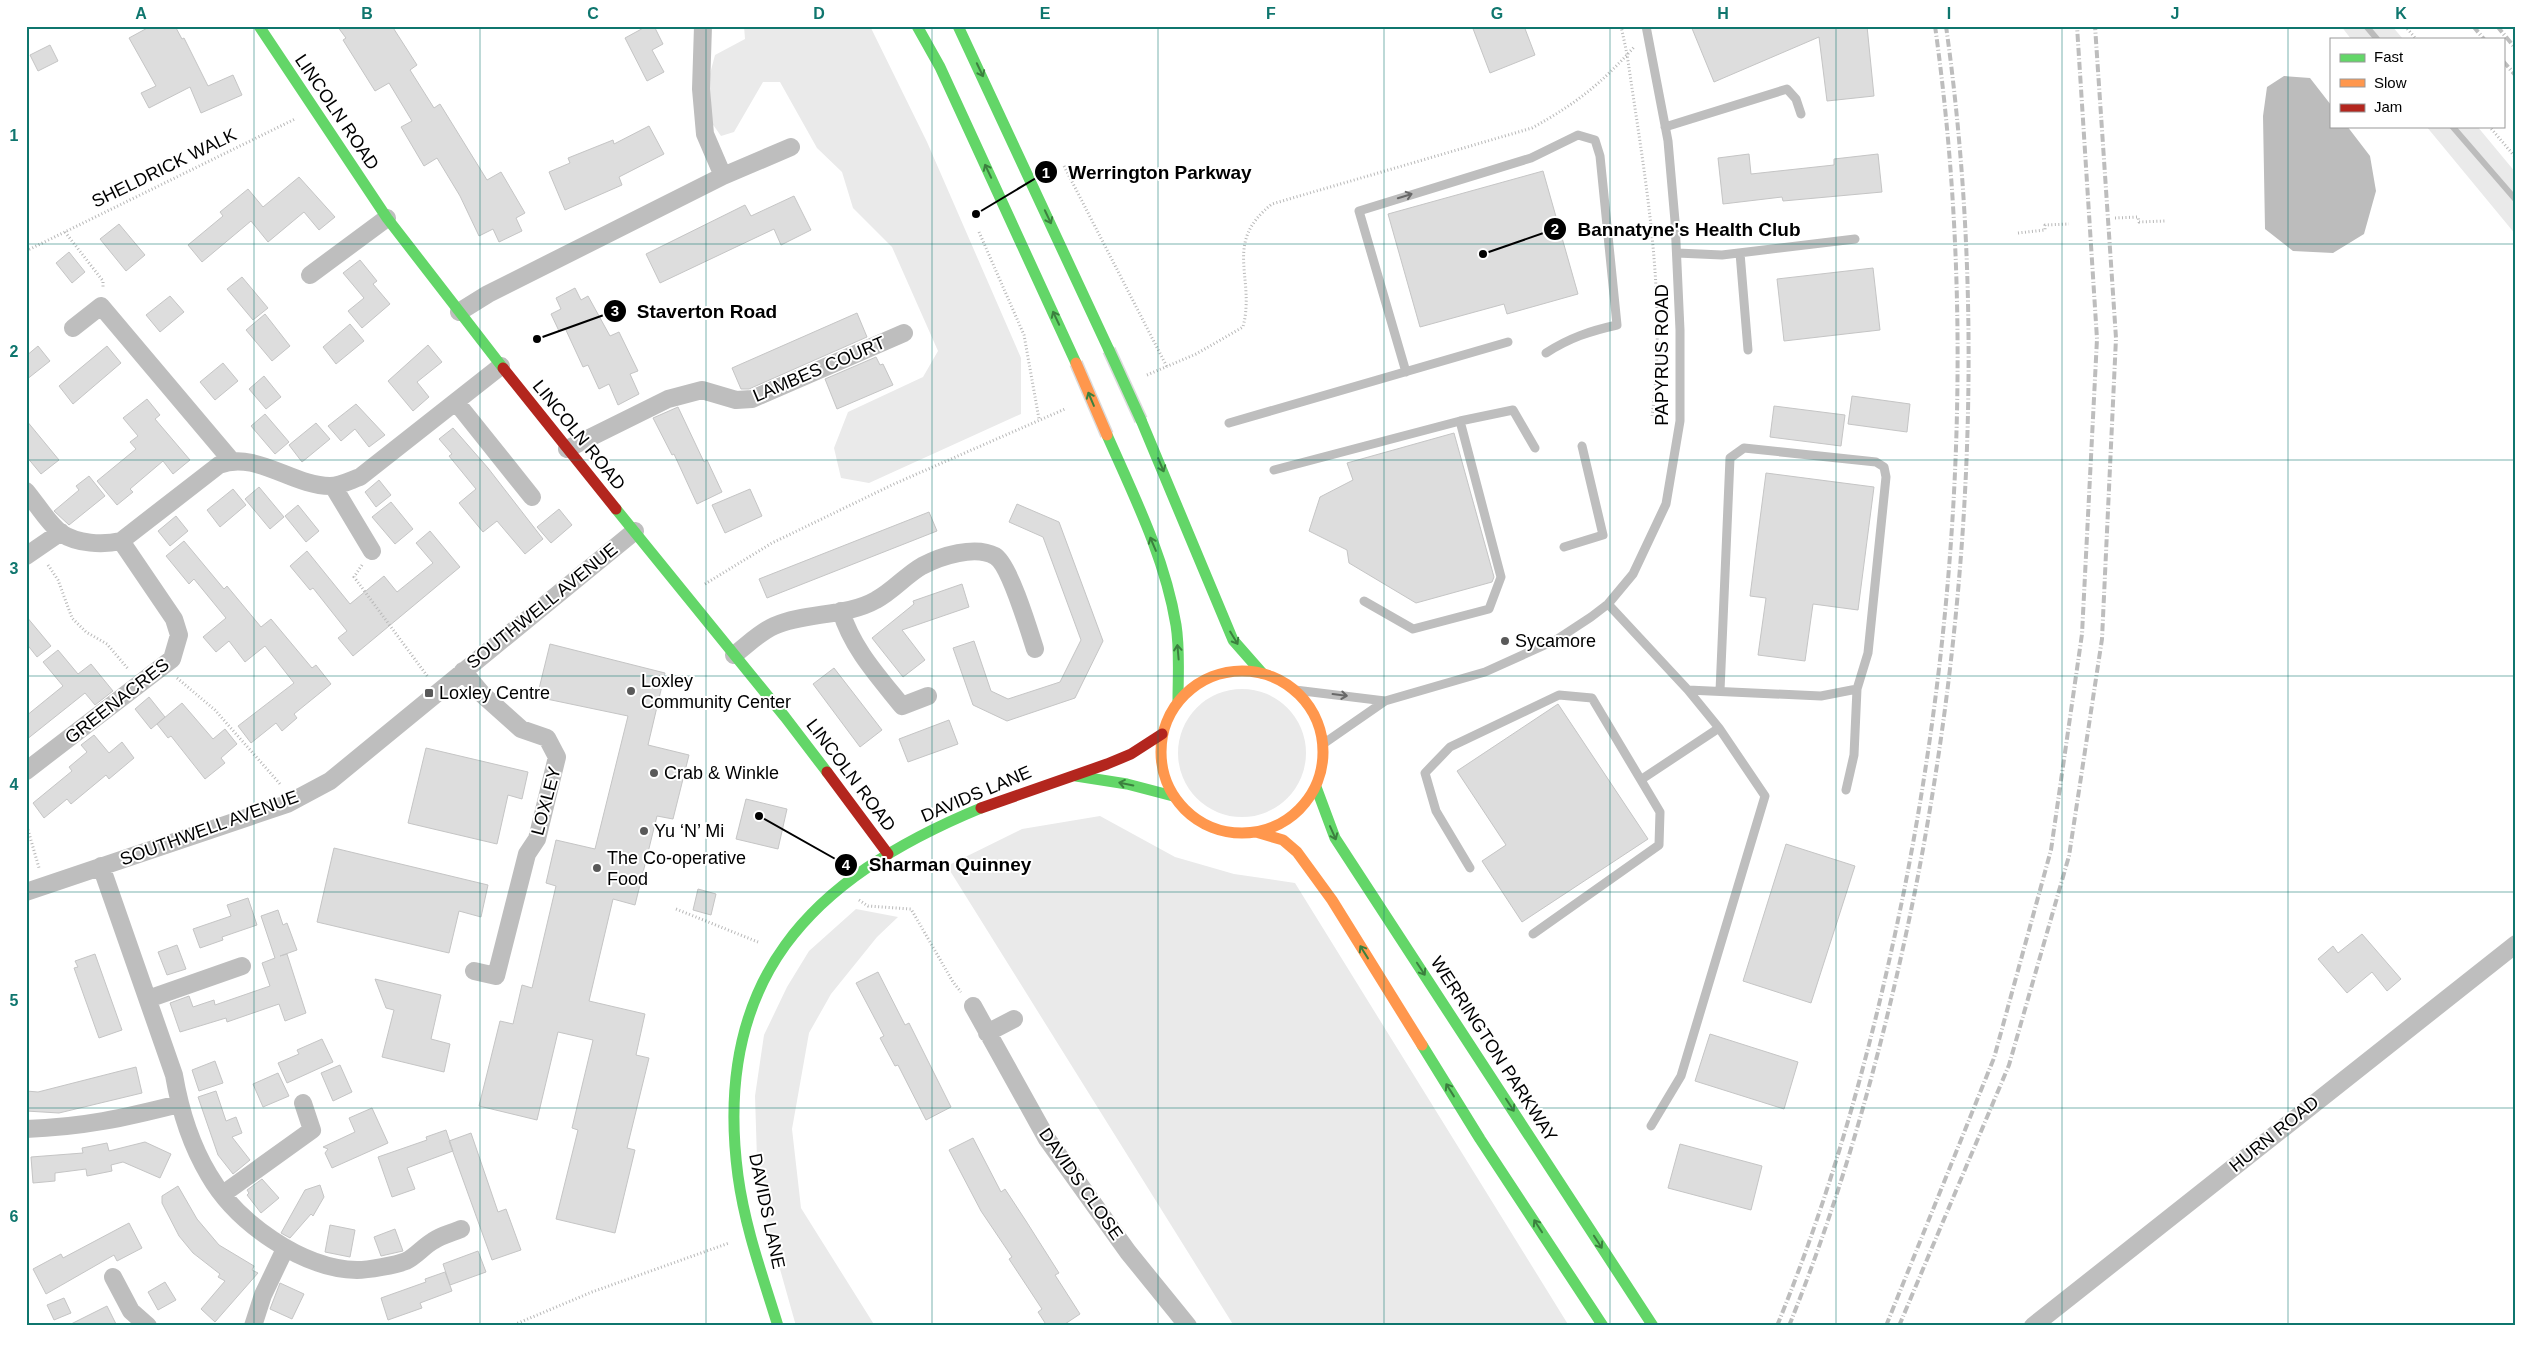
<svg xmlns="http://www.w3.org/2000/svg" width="2542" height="1352" viewBox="0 0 2542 1352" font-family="Helvetica,sans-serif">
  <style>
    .green { fill: #eaeaea }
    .water { fill: #bcbcbc }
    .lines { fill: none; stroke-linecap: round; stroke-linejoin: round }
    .stream { stroke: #bcbcbc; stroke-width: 6 }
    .building { fill: #ddd; stroke: #c5c5c5 }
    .path { stroke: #b8b8b8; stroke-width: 3; stroke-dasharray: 1 2.5; stroke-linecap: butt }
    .lane { stroke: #bebebe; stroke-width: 9 }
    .street { stroke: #bebebe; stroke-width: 18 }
    .fast { stroke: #63d668; stroke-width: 11 }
    .slow { stroke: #ff974d; stroke-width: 11 }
    .jam { stroke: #b3261e; stroke-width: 11 }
    .rail { stroke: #bdbdbd; stroke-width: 4; stroke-dasharray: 8 2.5 1 2.5; stroke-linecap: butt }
    .fast-bridge-casing { stroke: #dbdbdb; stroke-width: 14; stroke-linecap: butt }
    .slow-bridge-casing { stroke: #dbdbdb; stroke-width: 14; stroke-linecap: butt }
    .fast-bridge { stroke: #63d668; stroke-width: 11 }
    .slow-bridge { stroke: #ff974d; stroke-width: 11 }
    .oneway { stroke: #3b803e }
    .oneway2 { stroke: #686868 }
    .grid { fill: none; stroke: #0f766e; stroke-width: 1; stroke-opacity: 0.55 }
    .poi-dot { fill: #595959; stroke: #fff; stroke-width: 2 }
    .labels { text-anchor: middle; stroke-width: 4; stroke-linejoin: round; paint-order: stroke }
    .street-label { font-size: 18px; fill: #000; stroke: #fff }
    .poi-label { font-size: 18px; fill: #000; stroke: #fff; text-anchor: start }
    .leader { fill: none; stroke: #000; stroke-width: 2 }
    .callout-dot { fill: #000; stroke: #fff; stroke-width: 2 }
    .mark-label { font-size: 15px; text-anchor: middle; font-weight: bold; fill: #fff }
    .callout-label { font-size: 19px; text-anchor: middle; font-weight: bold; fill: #000; stroke: #fff; stroke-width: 4; stroke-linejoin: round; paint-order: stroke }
    .neatline { fill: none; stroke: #0f766e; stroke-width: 2 }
    .grid-label { font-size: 16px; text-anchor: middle; font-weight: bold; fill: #0f766e }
  </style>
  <rect width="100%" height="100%" fill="#fff"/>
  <!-- green -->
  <path class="green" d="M744 26H870L927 142 1021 358V414L869 483 841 478 834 448 848 412 923 377 938 351 892 247 853 208 842 172 817 148 780 82H763L734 132 721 136 709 119 706 89 715 55 745 39Z
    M2341 26H2392L2403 39H2351Z
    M2426 126H2477L2516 173V235Z
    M1178 753a64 64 0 1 1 128 0a64 64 0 1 1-128 0Z
    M1100 816 1175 857 1234 874 1295 883 1569 1326H1234L947 866 1022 829Z
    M856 909 898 917 877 937 831 994 809 1033 792 1129 801 1208 875 1326H796L758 1191 755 1096 764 1035 787 987 809 951Z"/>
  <!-- water -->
  <path class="water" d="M2284 76 2310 78 2331 105V126H2347L2370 156 2376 191 2364 234 2333 253 2293 251 2265 229 2263 116 2267 87Z"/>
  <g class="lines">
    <!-- stream -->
    <path class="stream" d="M2366 26 2377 39
      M2452 126 2516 200"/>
  </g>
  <!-- building -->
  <path class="building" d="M151 26H175L182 39 184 38 208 86 233 75 242 95 201 113 190 87 149 108 141 93 156 86 129 38Z
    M337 26H392L417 65 410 70 434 108 440 104 487 180 501 172 525 213 516 218 522 231 499 242 493 229 479 236 460 196 437 158 424 166 401 127 412 121 389 83 375 91 343 40 346 38Z
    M647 26H654L663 44 652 50 664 72 647 81 625 38Z
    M1472 26H1524L1535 55 1490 73Z
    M1691 26H1867L1874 96 1827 101 1819 37 1714 82Z
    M50 45 58 61 38 71 30 55Z
    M649 126 664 154 619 177 622 185 565 210 549 172 570 163 568 158 613 140 614 144Z
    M1749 154 1751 174 1834 165V159L1878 154 1882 192 1783 201 1782 197 1723 204 1718 158Z
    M1543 171 1578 294 1507 314 1504 304 1420 327 1388 214Z
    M299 177 335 217 319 230 304 212 268 242 251 221 202 262 188 245 223 216 220 212 248 189 263 207Z
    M794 196 811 230 781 245 774 229 660 283 646 254 745 205 751 216Z
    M119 224 145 255 126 271 100 239Z
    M69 252 85 272 72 283 56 263Z
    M360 260 377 281 373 284 390 304 362 328 348 311 364 298 343 273Z
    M1873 268 1880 330 1784 341 1777 279Z
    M242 277 268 308 253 320 227 289Z
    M575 288 581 300 588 296 610 336 619 332 638 371 630 374 639 394 618 405 609 384 599 389 588 365 583 367 565 328 559 331 551 314 561 309 556 298Z
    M170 296 184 312 160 332 146 315Z
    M857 313 867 337 749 389H741L732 368Z
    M265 314 290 346 272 361 246 330Z
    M350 324 364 341 336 364 323 347Z
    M428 345 442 362 417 382 429 397 413 411 388 381Z
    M38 346 50 361 26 380V356Z
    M107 346 121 363 73 404 59 386Z
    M876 357 880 365 883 364 893 385 837 409 825 379Z
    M223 363 238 381 215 400 200 382Z
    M264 376 281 397 266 409 249 389Z
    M1852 396 1910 404 1907 432 1848 424Z
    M147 399 160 415 155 419 190 460 173 474 163 461 130 489 133 492 117 505 97 481 136 449 130 442 138 436 123 418Z
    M356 404 385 435 369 447 355 429 341 441 328 426Z
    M1774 406 1845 415 1841 446 1770 437Z
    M678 407 704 462 707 460 722 492 697 504 674 454 672 455 653 418Z
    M265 414 289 442 275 454 251 426Z
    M26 420 59 460 41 474 26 456Z
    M316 423 330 439 302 462 289 445Z
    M453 428 488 468 543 539 525 554 497 521 483 532 459 503 476 489 449 456 452 454 439 439Z
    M1454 433 1494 577 1492 582 1416 603 1349 563 1347 550 1309 531 1320 497 1353 480 1347 463Z
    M1766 473 1874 487 1858 610 1813 604 1805 661 1758 655 1766 598 1750 596Z
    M89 476 105 496 69 525 54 511 79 490 76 486Z
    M379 480 391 495 376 507 365 492Z
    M259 487 284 517 270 529 245 499Z
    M233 489 246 505 220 527 207 510Z
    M750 489 762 516 725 533 712 505Z
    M391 502 413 529 395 544 372 517Z
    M1017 504 1059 522 1103 641 1075 698 1007 721 973 705 953 648 974 641 991 691 1008 699 1060 682 1081 640 1043 537 1009 522Z
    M298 505 319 531 306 542 285 516Z
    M559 509 572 525 551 543 537 527Z
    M929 512 937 531 767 598 759 579Z
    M176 516 188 531 170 546 158 531Z
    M430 531 460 567 353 656 338 638 347 631 313 588 310 590 290 566 307 551 350 604 384 576 397 592 433 563 416 543Z
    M184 541 224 589 227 586 261 627 271 619 312 668 316 665 331 684 294 714 297 718 282 731 276 723 251 743 238 726 294 683 265 646 245 662 229 641 216 652 203 637 226 618 194 579 189 584 166 556Z
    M962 584 969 607 902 630 925 660 903 677 872 638 914 604 913 601Z
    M26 616 51 646 37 657 26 643Z
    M550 644 665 673 648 745 689 755 673 819 657 816 635 905 613 899 589 1001 645 1014 636 1055 649 1058 627 1148 635 1150 615 1233 556 1219 578 1130 572 1128 593 1040 558 1032 537 1120 479 1106 500 1021 513 1024 522 985 532 988 556 886 546 883 556 840 595 849 628 716 537 697Z
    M58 650 78 674 91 664 113 691 95 705 85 693 26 740V716L63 686 43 662Z
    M834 668 882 730 860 747 813 684Z
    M149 697 165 717 151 729 135 709Z
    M182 703 213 739 225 729 237 744 221 758 225 763 205 779 171 736 168 738 157 724Z
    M1558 704 1648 839 1522 922 1482 861 1506 845 1457 771Z
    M949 720 958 744 908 762 899 739Z
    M94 735 109 753 122 742 134 758 109 779 106 775 71 804 67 799 44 818 33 803 72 771 69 767 87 752 81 745Z
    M426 748 528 772 522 799 508 795 497 844 408 823Z
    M746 799 787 809 778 849 736 839Z
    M1786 844 1855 866 1811 1003 1743 981Z
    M334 848 488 885 481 917 459 911 449 953 317 922Z
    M698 889 716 894 711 915 693 910Z
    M248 898 257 925 222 937 223 940 200 948 193 929 231 916 227 905Z
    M278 910 283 925 287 923 297 950 280 956 287 954 306 1013 285 1021 279 1004 227 1022 226 1018 180 1032 170 1003 189 996 193 1007 214 1000 215 1005 270 986 262 963 275 958 261 916Z
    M2362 934 2401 979 2387 991 2372 972 2347 993 2318 959 2333 946 2338 953Z
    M177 945 186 969 167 975 158 952Z
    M95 954 122 1030 99 1038 74 968 78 967 75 961Z
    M878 972 905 1025 909 1023 951 1107 926 1120 898 1065 895 1066 880 1038 884 1036 856 983Z
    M375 979 441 995 431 1039 450 1044 444 1072 382 1057 394 1010 386 1008Z
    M1710 1034 1798 1062 1784 1109 1695 1081Z
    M322 1039 333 1062 287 1083 278 1063 299 1054 297 1050Z
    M215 1061 223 1083 199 1091 192 1070Z
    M340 1065 352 1092 333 1101 321 1073Z
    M136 1067 142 1093 59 1113 26 1111V1091L38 1092Z
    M278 1073 289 1096 263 1107 253 1084Z
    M216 1091 226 1121 236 1117 242 1133 232 1137 250 1160 233 1174 218 1155 198 1097Z
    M372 1108 388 1143 332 1168 325 1153 328 1149 323 1147 355 1132 349 1118Z
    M446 1130 453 1151 407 1168 415 1189 392 1197 378 1157 427 1140 426 1137Z
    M471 1133 498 1212 506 1209 521 1250 492 1260 449 1141Z
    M973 1138 1001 1192 1005 1189 1026 1221 1059 1273 1055 1275 1080 1314 1062 1326H1047L1038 1312 1042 1309 1009 1259 1012 1257 981 1211 949 1150Z
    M145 1142 171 1154 160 1178 123 1162 111 1165 112 1171 87 1176 86 1169 55 1173V1181L33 1183 31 1157 83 1153 82 1148 107 1143 109 1151Z
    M1680 1144 1762 1166 1751 1210 1668 1188Z
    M262 1179 279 1198 261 1213 247 1195 249 1193 247 1190Z
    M320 1185 324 1197 313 1216 311 1214 290 1238 281 1233 305 1190Z
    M178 1186 197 1219 219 1245 254 1266 252 1270 258 1273 215 1322 201 1309 225 1281 218 1277 220 1274 193 1253 179 1236 162 1203V1196Z
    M129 1223 142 1248 117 1261 114 1255 46 1294 33 1269 61 1254 63 1258Z
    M330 1225 355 1230 350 1257 325 1252Z
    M395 1229 403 1251 381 1256 374 1237Z
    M478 1251 486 1272 450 1285 443 1264Z
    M445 1272 452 1291 420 1303 422 1308 388 1320 381 1298 426 1282 425 1279Z
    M165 1282 176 1300 158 1310 148 1292Z
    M280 1283 304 1294 292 1319 270 1309Z
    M64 1298 71 1313 54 1320 47 1305Z
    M107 1306 117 1326H67Z"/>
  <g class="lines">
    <!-- path -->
    <path class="path" d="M1621 26 1627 54C1644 173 1668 296 1652 416
      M2405 26 2416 39
      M2489 126 2516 158
      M1064 166 1167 367
      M2115 218 2138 217 2139 222 2166 221
      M65 232 103 281V288
      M979 232 1024 335 1039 419
      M2018 233 2045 230V225L2069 224
      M26 251 295 119
      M1147 375 1196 354 1243 327C1256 277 1222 243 1272 204L1532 128C1577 103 1601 84 1635 46
      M48 565 58 580 72 618 86 632 107 644 129 670
      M362 565 354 577 428 677
      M705 584 772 543 894 484 1065 409
      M177 678 215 710 280 784
      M26 823 39 868
      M859 900 868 906 911 909 953 982 961 992
      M676 909 758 942
      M511 1326 592 1292 729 1243"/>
    <!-- lane -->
    <path class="lane" d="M1665 127 1787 89 1796 99 1801 114
      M1677 253 1722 255 1855 239
      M1740 253 1748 350
      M1406 372 1359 211 1531 158 1578 135 1595 140 1600 156 1617 325C1590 331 1569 338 1546 353
      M1229 423 1508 342
      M1274 470 1460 421 1513 410 1535 448
      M1564 547 1603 535 1582 446
      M1364 601 1413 629 1489 609 1501 577 1460 421
      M1608 604 1688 690 1719 728 1765 796 1681 1076 1651 1126
      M1295 690 1385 701
      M1688 690 1821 696 1857 689 1868 653 1886 477 1884 467 1876 462 1744 448 1730 458 1720 691
      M1323 744 1385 701 1485 672 1556 640 1591 617 1608 604 1633 574 1666 504 1680 421V330L1675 221 1668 141 1646 26
      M1642 779 1719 728
      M1846 790 1854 755 1857 689
      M1470 868 1436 811 1425 773 1450 747 1559 695 1592 698 1660 812 1659 845 1533 934"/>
    <!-- street -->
    <path class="street" d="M703 26 701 89 705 134 723 176
      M310 275 387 218
      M459 312 488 294 723 176 791 147
      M73 328 101 306 231 460
      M456 402 532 497
      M567 449 668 399 702 390 736 400 752 399 904 333
      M333 486 372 551
      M26 491C37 504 48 523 61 533 77 544 103 545 121 541L219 465C255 450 293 486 330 486 340 486 351 480 360 477L501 366
      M26 556 61 532
      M841 611C852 648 878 676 902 706L928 696
      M734 655C746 646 760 632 774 626 806 612 846 617 876 600 893 591 906 575 922 566 941 556 975 545 995 556 1009 564 1029 630 1035 649
      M463 671 483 695 521 729 547 738 557 757 537 839 527 854 496 976 474 971
      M26 771 172 659 179 635 174 619 121 541
      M101 866 174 1075C180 1110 191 1145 209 1175 236 1222 302 1269 357 1270 368 1270 396 1265 406 1261 415 1257 424 1246 433 1241 441 1235 452 1233 461 1229
      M26 892 287 804 330 781 635 531
      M148 999 242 966
      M973 1006 1047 1139 1128 1252 1188 1326
      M987 1033 1014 1019
      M26 1129C83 1127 124 1118 179 1104
      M223 1194 312 1130 303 1103
      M113 1277 131 1311 148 1326
      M253 1326 263 1295 285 1249
      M2033 1326 2516 944"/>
    <!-- fast -->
    <path class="fast" d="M259 26 387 218 503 368
      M917 26 940 67 1076 363
      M958 26 1109 350
      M1141 420 1233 640 1262 673
      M1107 435C1134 496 1165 558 1176 625 1180 650 1178 675 1178 701
      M616 509 785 717 827 772
      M1076 776 1127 784 1173 796
      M1316 787 1335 838 1653 1326
      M1422 1045 1480 1139 1603 1326
      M778 1326C763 1277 745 1228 738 1176 712 980 809 879 981 808"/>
    <!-- slow -->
    <path class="slow" d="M1161 752a81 81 0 1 1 162 0a81 81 0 1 1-162 0Z
      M1256 832 1283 840 1297 852 1332 900 1422 1045"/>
    <!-- jam -->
    <path class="jam" d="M503 368 616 509
      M827 772 888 854
      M981 808 1107 764 1131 754 1162 734"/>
    <!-- rail -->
    <path class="rail" d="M2473 26 2484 39
      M2497 26 2516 49
      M2503 61 2516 76
      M1777 1326C1835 1184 1875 1036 1905 886 1960 604 1975 311 1935 26
      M1789 1326C1846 1184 1886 1036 1916 886 1971 604 1986 311 1946 26
      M1886 1326 1994 1058 2051 850 2082 634 2097 339 2077 26
      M1899 1326 2009 1065 2069 856 2102 639 2116 338 2095 26"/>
    <defs>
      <path id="fast-bridge" d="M1109 350 1141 420"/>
      <path id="slow-bridge" d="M1076 363 1107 435"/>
    </defs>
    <!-- fast-bridge casing -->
    <use href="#fast-bridge" class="fast-bridge-casing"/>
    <!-- slow-bridge casing -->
    <use href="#slow-bridge" class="slow-bridge-casing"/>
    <!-- fast-bridge -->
    <use href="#fast-bridge" class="fast-bridge"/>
    <!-- slow-bridge -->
    <use href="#slow-bridge" class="slow-bridge"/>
  </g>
  <!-- one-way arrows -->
  <defs><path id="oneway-shaft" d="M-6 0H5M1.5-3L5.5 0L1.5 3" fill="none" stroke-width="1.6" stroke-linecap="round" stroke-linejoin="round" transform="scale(1.25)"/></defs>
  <g class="oneway">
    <use href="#oneway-shaft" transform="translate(980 70) rotate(65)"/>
    <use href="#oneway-shaft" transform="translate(988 171) rotate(-115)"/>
    <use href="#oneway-shaft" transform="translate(1048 217) rotate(65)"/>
    <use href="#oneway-shaft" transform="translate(1056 318) rotate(-115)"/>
    <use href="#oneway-shaft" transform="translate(1091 399) rotate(-113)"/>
    <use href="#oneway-shaft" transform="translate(1161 465) rotate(67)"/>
    <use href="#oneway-shaft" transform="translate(1153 544) rotate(-113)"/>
    <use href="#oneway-shaft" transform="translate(1234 638) rotate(59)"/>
    <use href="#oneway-shaft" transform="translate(1178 652) rotate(-95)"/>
    <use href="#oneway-shaft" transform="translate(1126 784) rotate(-168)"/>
    <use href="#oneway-shaft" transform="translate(1333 833) rotate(66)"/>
    <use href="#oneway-shaft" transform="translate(1364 952) rotate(-122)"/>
    <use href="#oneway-shaft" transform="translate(1421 969) rotate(57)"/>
    <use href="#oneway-shaft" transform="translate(1450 1090) rotate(-122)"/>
    <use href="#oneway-shaft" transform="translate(1510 1105) rotate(57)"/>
    <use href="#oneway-shaft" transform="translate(1538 1226) rotate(-123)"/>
    <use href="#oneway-shaft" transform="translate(1598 1242) rotate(57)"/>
  </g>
  <g class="oneway2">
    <use href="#oneway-shaft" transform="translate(1405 196) rotate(-17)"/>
    <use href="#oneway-shaft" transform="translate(1340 695) rotate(7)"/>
  </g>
  <!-- grid -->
  <path class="grid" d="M254 26V1326M480 26V1326M706 26V1326M932 26V1326M1158 26V1326M1384 26V1326M1610 26V1326M1836 26V1326M2062 26V1326M2288 26V1326M26 244H2516M26 460H2516M26 676H2516M26 892H2516M26 1108H2516"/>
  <!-- markers -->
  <g class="poi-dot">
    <circle cx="1505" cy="641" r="5"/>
    <circle cx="631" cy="691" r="5"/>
    <rect x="424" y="688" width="10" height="10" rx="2.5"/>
    <circle cx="654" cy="773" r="5"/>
    <circle cx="644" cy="831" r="5"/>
    <circle cx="597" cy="868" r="5"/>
  </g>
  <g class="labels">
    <!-- street labels -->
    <g class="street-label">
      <text transform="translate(337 112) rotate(56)" y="6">LINCOLN ROAD</text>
      <text transform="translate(164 168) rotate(-26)" y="6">SHELDRICK WALK</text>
      <text transform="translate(1662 355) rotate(-90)" y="6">PAPYRUS ROAD</text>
      <text transform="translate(819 369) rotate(-23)" y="6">LAMBES COURT</text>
      <text transform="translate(579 435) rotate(51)" y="6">LINCOLN ROAD</text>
      <text transform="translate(542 606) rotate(-39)" y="6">SOUTHWELL AVENUE</text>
      <text transform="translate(117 701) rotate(-38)" y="6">GREENACRES</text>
      <text transform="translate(851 775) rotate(53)" y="6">LINCOLN ROAD</text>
      <text transform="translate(976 794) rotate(-23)" y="6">DAVIDS LANE</text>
      <text transform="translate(546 801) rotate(-75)" y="6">LOXLEY</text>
      <text transform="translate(209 828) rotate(-20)" y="6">SOUTHWELL AVENUE</text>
      <text transform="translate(1494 1049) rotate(57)" y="6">WERRINGTON PARKWAY</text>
      <text transform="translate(2274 1134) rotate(-39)" y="6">HURN ROAD</text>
      <text transform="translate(1081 1184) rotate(55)" y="6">DAVIDS CLOSE</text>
      <text transform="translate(767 1211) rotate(78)" y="6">DAVIDS LANE</text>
    </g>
    <!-- poi labels -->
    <g class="poi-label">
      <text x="1515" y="647">Sycamore</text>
      <text x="641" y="687">Loxley<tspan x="641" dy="21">Community Center</tspan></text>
      <text x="439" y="699">Loxley Centre</text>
      <text x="664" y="779">Crab &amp; Winkle</text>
      <text x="654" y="837">Yu ‘N’ Mi</text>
      <text x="607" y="864">The Co-operative<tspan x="607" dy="21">Food</tspan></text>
    </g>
  </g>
  <!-- callouts -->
  <path class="leader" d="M976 214L1046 172M1483 254L1555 229M537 339L615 311M759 816L846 865"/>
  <g class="callout-dot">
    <circle cx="976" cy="214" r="5"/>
    <circle cx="1483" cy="254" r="5"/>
    <circle cx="537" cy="339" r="5"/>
    <circle cx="759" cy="816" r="5"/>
    <circle cx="1046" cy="172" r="12"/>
    <circle cx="1555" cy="229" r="12"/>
    <circle cx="615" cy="311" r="12"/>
    <circle cx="846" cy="865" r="12"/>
  </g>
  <g class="mark-label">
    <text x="1046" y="178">1</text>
    <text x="1555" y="234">2</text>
    <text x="615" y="316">3</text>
    <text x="846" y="870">4</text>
  </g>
  <g class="callout-label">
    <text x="1160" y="179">Werrington Parkway</text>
    <text x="1689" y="236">Bannatyne's Health Club</text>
    <text x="707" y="318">Staverton Road</text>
    <text x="950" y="871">Sharman Quinney</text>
  </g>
  <!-- border -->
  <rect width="2542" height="1352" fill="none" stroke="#ffffff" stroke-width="55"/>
  <!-- legend -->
  <rect x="2330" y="38" width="175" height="90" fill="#ffffff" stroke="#999999"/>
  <rect x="2340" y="54" width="25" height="8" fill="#63d668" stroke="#999999"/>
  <text x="2374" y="62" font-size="15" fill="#000000">Fast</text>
  <rect x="2340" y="79" width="25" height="8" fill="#ff974d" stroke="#999999"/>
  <text x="2374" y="88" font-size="15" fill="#000000">Slow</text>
  <rect x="2340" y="104" width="25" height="8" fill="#b3261e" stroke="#999999"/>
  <text x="2374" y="112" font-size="15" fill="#000000">Jam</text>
  <rect x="28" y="28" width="2486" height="1296" class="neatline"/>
  <g class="grid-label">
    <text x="141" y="19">A</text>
    <text x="367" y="19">B</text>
    <text x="593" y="19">C</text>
    <text x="819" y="19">D</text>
    <text x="1045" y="19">E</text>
    <text x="1271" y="19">F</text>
    <text x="1497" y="19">G</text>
    <text x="1723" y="19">H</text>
    <text x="1949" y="19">I</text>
    <text x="2175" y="19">J</text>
    <text x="2401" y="19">K</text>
    <text x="14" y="141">1</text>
    <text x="14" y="357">2</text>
    <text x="14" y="574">3</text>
    <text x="14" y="790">4</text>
    <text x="14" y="1006">5</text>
    <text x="14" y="1222">6</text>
  </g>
</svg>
